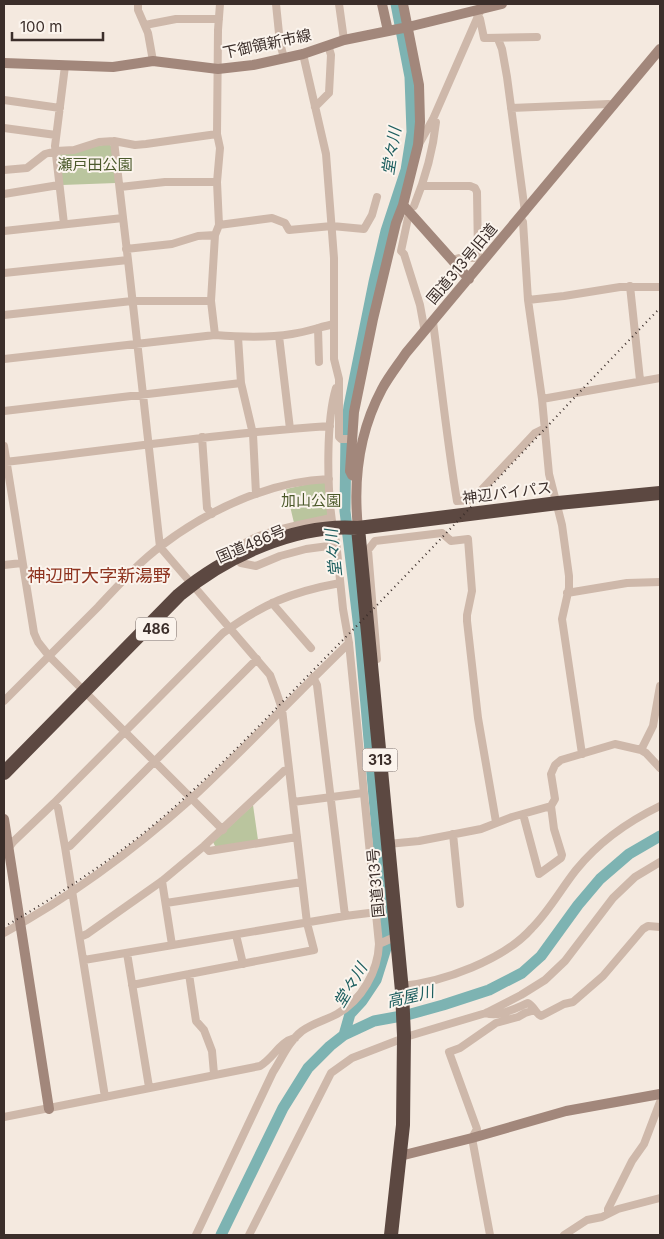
<svg xmlns="http://www.w3.org/2000/svg" width="664" height="1239" viewBox="0 0 664 1239" font-family="Inter,'Noto Sans JP',sans-serif">
  <style>
    .green { fill: #bac59e }
    .lines { fill: none; stroke-linecap: round; stroke-linejoin: round }
    .river { stroke: #7db3b2; stroke-width: 11 }
    .street { stroke: #ceb8aa; stroke-width: 8 }
    .secondary { stroke: #a2877b; stroke-width: 10 }
    .highway { stroke: #5c4841; stroke-width: 14 }
    .rail { stroke: #3b2e2a; stroke-width: 2; stroke-dasharray: 1 4; stroke-linecap: butt }
    .labels { text-anchor: middle; stroke-width: 4; stroke-linejoin: round; paint-order: stroke }
    .shield { fill: #fbf4ed; stroke: #756964; stroke-width: 1 }
    .shield-label { font-size: 14px; font-weight: bold; fill: #3b2e2a }
    .street-label { font-size: 15px; fill: #3b2e2a; stroke: #fbf4ed }
    .park-label { font-size: 15px; fill: #4c5a2c; stroke: #fbf4ed }
    .water-label { font-size: 16px; font-style: italic; fill: #1d5e5f; stroke: #fbf4ed }
    .quarter-label { font-size: 18px; fill: #8e331f; stroke: #fbf4ed }
  </style>
  <rect width="100%" height="100%" fill="#f4e9df"/>
  <!-- green -->
  <path class="green" d="M108 144 112 146 116 183 62 185 59 157 61 153Z
    M322 481 328 485 329 513 327 516 294 523 286 489Z
    M253 805 258 840 216 848 213 842Z"/>
  <g class="lines">
    <!-- river -->
    <path class="river" d="M344 1035 350 1014 362 1001 376 980 387 945 360 637 345 511 346 432 349 406 374 282 386 231 406 170 412 132 410 77 396 4
      M221 1235 283 1108 308 1068 330 1046 344 1035 374 1021 407 1015 443 1005 489 990 522 973 541 956 578 905 600 879 629 854 660 836"/>
    <!-- street -->
    <path class="street" d="M138 4V10L148 33 153 61
      M276 4 280 43 284 58
      M339 4 344 40
      M477 15 480 19 484 38 537 37
      M145 25 176 19H219
      M498 39 502 49 507 77 525 212
      M303 54 326 154 334 258V359L339 379V437L341 439H351
      M4 100 60 108
      M315 107 329 93 331 55 328 45
      M511 108 609 104 613 106
      M4 128 56 135
      M114 141 128 260
      M419 144 433 119 482 7
      M4 170 27 168 45 154 56 151 74 150 99 142 114 141 135 145 146 144 217 134
      M422 186H470L475 188 477 192 478 255 474 258H459L452 260
      M120 187 165 182H217
      M4 194 59 185
      M414 206C425 179 433 151 436 122L433 119
      M408 218 401 251 404 254 420 305 424 327 427 329
      M520 218 523 222 528 300 542 399 549 474 562 525 569 576V588L562 619 582 754
      M64 224 55 146 65 66
      M219 225 272 218 285 223 289 230 332 226 364 229 372 215 377 197
      M4 231 123 218
      M126 249 172 244 198 236 215 235
      M4 273 128 260 160 547 270 675 277 694 282 709 307 923 314 950 132 985
      M630 286 640 380
      M528 300 564 296 620 287H660
      M4 315 132 301H211
      M433 322C441 382 447 441 457 501L472 500 535 433 543 429
      M318 328 319 362
      M215 335 211 301 215 235 219 225 217 182 220 148 217 134 218 30 220 4
      M279 336 290 429
      M238 337 241 383 253 434 256 494
      M4 359 215 335C240 337 267 338 292 334 306 332 320 327 334 324
      M542 399 660 378
      M4 411 241 383
      M202 437 207 508 212 514
      M4 446 34 633 38 642 49 656 223 830
      M4 462C113 450 221 433 330 426
      M332 521C327 486 326 421 336 388
      M336 541 343 609 349 643 379 944
      M240 555C241 551 241 547 244 544 258 532 312 522 331 518
      M241 563 256 566 280 556 306 549 336 545
      M4 565 22 563
      M567 593 627 583 660 582
      M272 603 311 648
      M377 659 368 550 375 541 442 533 451 541 468 539 472 591 467 615V621L478 718 496 822
      M313 677 317 685 345 916
      M4 701C35 670 67 638 98 607 118 586 138 563 161 546 208 510 270 481 329 479
      M641 750 653 726 660 686
      M293 802 363 793
      M54 803 58 808 65 847 105 1097
      M523 814 539 874 561 858 562 855 554 829 551 806
      M453 834 460 904
      M388 844 419 841 481 829 512 817 551 806 555 799 551 774 555 765 561 760 615 744 641 750 646 753 660 768
      M204 846 209 851 297 837
      M65 847 70 846 257 659
      M4 854 13 842 54 803 223 633C263 604 291 592 340 583
      M162 881 172 945
      M166 903 302 882
      M4 933C70 897 136 848 192 798 246 748 296 694 349 643
      M236 935 243 964
      M80 937 87 934 162 881 204 846 284 771 288 770
      M127 953 149 1087
      M84 960 345 916 377 912
      M189 974 196 1021 204 1030 212 1051 214 1074
      M402 986C443 982 504 960 532 928 549 911 561 889 576 870 598 843 629 821 660 806
      M486 1013C498 1018 516 1008 528 1003 534 1006 535 1013 541 1016L564 1004 573 1002 603 976 643 929 648 926 660 927
      M4 1117 260 1066C274 1058 279 1042 295 1038
      M608 1213V1209L632 1161 644 1144 660 1102
      M196 1235 273 1072C282 1058 289 1041 302 1031 313 1023 326 1020 337 1014 362 1000 378 971 379 944L397 936
      M249 1235 331 1073 352 1058 409 1036 486 1013 521 995 545 980 565 961 613 898 635 877 660 862
      M490 1235 472 1138 477 1129 449 1052 460 1048 496 1023 518 1017 525 1013 535 1010
      M564 1235 587 1220 602 1217 618 1209 660 1198"/>
    <!-- secondary -->
    <path class="secondary" d="M382 4 388 31
      M4 63 113 67 153 61 218 69 253 65 303 54 344 40 408 27 502 4
      M403 205 469 279
      M357 478 352 475 350 471 354 412 373 319 396 223 403 205 418 145 420 122 419 85 403 4
      M358 528C353 480 359 432 382 389 389 376 398 365 406 353L660 49
      M4 819 49 1109
      M400 1156 472 1138 566 1111 660 1094"/>
    <!-- highway -->
    <path class="highway" d="M358 528 402 991 404 1036 403 1125 391 1235
      M4 773 179 595C225 556 297 523 358 528L558 503 660 493"/>
    <!-- rail -->
    <path class="rail" d="M4 927C62 893 120 855 171 810 227 761 278 706 330 653 442 540 549 423 660 308"/>
  </g>
  <g class="labels">
    <!-- shield labels -->
    <g class="shield">
      <rect x="136" y="617.5" width="40" height="23" rx="4"/>
      <rect x="362.5" y="748.5" width="35" height="23" rx="4"/>
    </g>
    <g class="shield-label">
      <text x="156" y="634">486</text>
      <text x="380" y="765">313</text>
    </g>
    <!-- street labels -->
    <g class="street-label">
      <text transform="translate(267 44) rotate(-12)" y="5">下御領新市線</text>
      <text transform="translate(462 264) rotate(-50)" y="5">国道313号旧道</text>
      <text transform="translate(507 493) rotate(-7)" y="5">神辺バイパス</text>
      <text transform="translate(251 544) rotate(-23)" y="5">国道486号</text>
      <text transform="translate(376 883) rotate(-95)" y="5">国道313号</text>
    </g>
    <!-- park labels -->
    <g class="park-label">
      <text x="95" y="170">瀬戸田公園</text>
      <text x="311" y="506">加山公園</text>
    </g>
    <!-- water labels -->
    <g class="water-label">
      <text transform="translate(391 151) rotate(-81)" y="6">堂々川</text>
      <text transform="translate(333 553) rotate(-96)" y="6">堂々川</text>
      <text transform="translate(350 985) rotate(-59)" y="6">堂々川</text>
      <text transform="translate(410 996) rotate(-13)" y="6">高屋川</text>
    </g>
    <!-- quarter labels -->
    <g class="quarter-label">
      <text x="99" y="582">神辺町大字新湯野</text>
    </g>
  </g>
  <!-- border -->
  <rect width="664" height="1239" fill="none" stroke="#3b2e2a" stroke-width="10"/>
  <!-- scale -->
  <path d="M12 32v8h91v-8" fill="none" stroke="#3b2e2a" stroke-width="2.5"/>
  <text x="20" y="32" font-size="15" fill="#3b2e2a" stroke="#fbf4ed" stroke-width="4" paint-order="stroke">100 m</text>
</svg>
